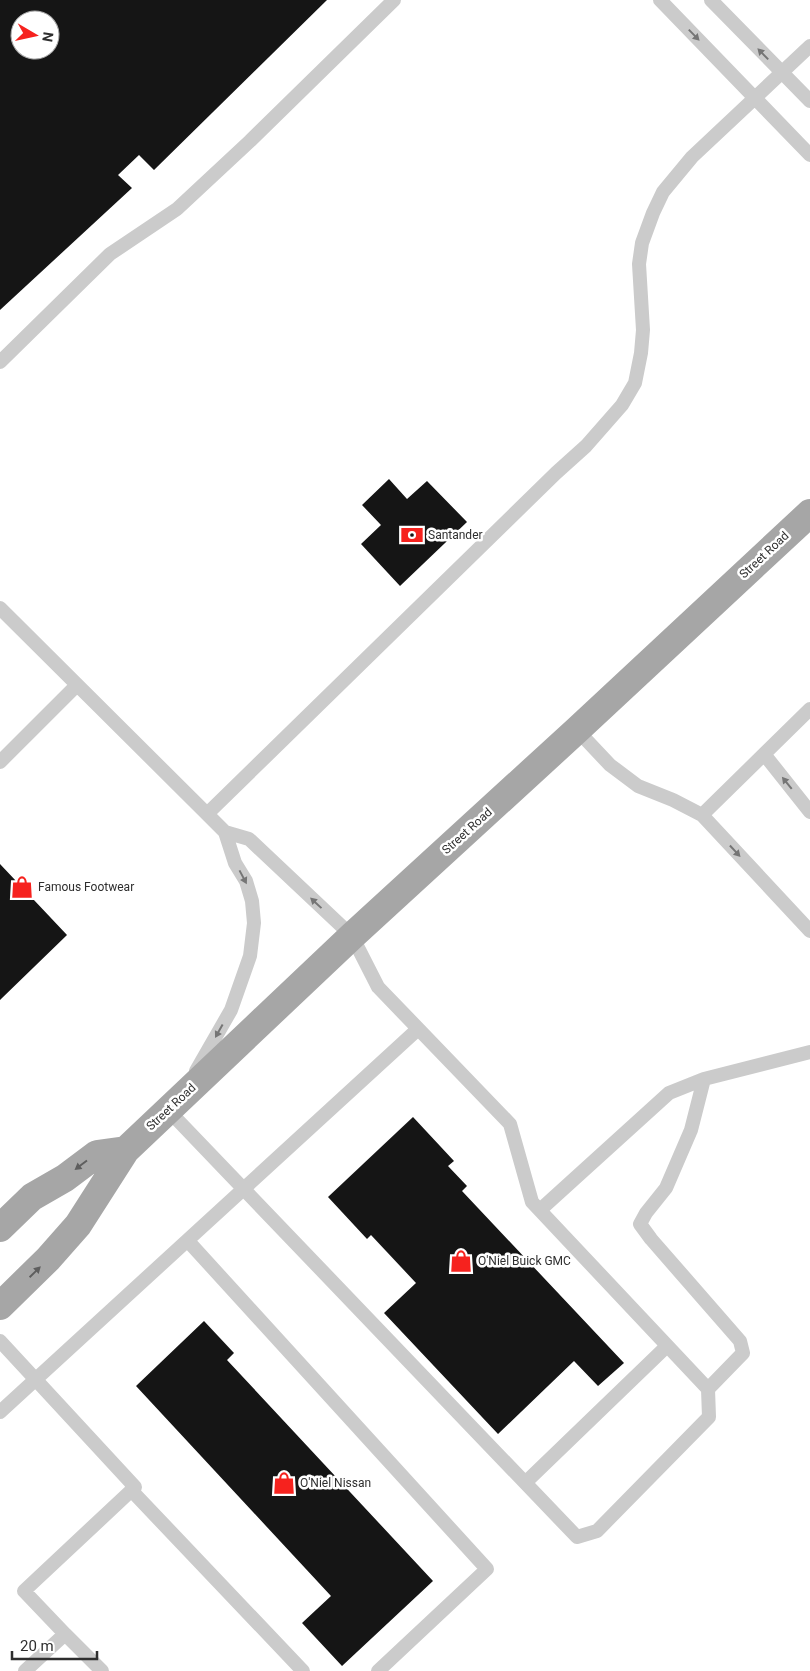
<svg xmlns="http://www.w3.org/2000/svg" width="810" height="1671" viewBox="0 0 810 1671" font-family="Roboto,sans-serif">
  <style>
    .building { fill: #151515; fill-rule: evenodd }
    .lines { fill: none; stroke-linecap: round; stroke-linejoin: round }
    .lane { stroke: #cbcbcb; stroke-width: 14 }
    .primary { stroke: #a6a6a6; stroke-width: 28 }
    .oneway { fill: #757575 }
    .oneway2 { fill: #5e5e5e }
    .labels { text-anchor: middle; stroke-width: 5; stroke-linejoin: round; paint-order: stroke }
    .poi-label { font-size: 12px; fill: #2e2e2e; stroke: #fff; text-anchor: start }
    .street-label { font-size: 12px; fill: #2e2e2e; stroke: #fff }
  </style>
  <rect width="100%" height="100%" fill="#fff"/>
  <!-- building -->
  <path class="building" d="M0 0H327L154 170 139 155 118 175 132 188 0 310ZM20 20H50V50H20Z
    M389 479 407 499 427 481 467 522 400 586 361 544 381 525 362 505Z
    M0 864 67 935 0 1000Z
    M413 1117 454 1161 448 1166 467 1186 462 1191 624 1363 598 1386 574 1361 498 1434 384 1313 416 1283 371 1235 367 1239 328 1197Z
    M204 1321 234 1353 227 1360 433 1581 342 1666 302 1623 331 1596 136 1386Z"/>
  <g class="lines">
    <!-- lane -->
    <path class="lane" d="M660 0 810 155
      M711 0 810 101
      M0 362 110 254 177 209 250 141 394 0
      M0 608 207 814 556 473 586 446 622 405 635 383 641 353 643 330 639 264 642 243 653 213 663 192 692 157 810 46
      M577 730 610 765 638 786 673 800 702 815 810 709
      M764 754 810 812
      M0 762 77 685
      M702 815 810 931
      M196 1071 231 1010 250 956 254 923 252 901 246 881 235 863 225 832 207 814
      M704 1079 691 1130 666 1188 646 1213 640 1224 651 1239 740 1341 743 1353 708 1389
      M168 1110 577 1537 597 1531 709 1417 708 1389 532 1202 510 1124 378 987 352 936 249 839 225 832
      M540 1210 669 1093 704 1079 810 1052
      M188 1241 487 1569 378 1671
      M0 1341 135 1487 24 1591 65 1634 25 1671
      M0 1412 418 1029
      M526 1482 667 1346
      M131 1490 303 1671
      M65 1634 102 1671"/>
    <!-- primary -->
    <path class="primary" d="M0 1228 32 1197 65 1178 97 1154 126 1150
      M0 1306 48 1259 78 1225 126 1150 352 936 577 730 810 513"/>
  </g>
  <!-- one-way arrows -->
  <defs><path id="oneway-solid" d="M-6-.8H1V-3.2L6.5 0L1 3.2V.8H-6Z" transform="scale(1.25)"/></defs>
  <g class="oneway">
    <use href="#oneway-solid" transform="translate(694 35) rotate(46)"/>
    <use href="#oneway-solid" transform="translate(763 54) rotate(-134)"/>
    <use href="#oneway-solid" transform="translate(787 783) rotate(-129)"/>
    <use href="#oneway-solid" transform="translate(735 851) rotate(47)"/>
    <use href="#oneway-solid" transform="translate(243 877) rotate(62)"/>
    <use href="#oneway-solid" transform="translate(316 903) rotate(-137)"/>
    <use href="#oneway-solid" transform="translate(219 1031) rotate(119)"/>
  </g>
  <g class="oneway2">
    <use href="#oneway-solid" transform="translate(81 1165) rotate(143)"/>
    <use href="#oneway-solid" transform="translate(35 1272) rotate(-44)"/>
  </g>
  <!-- icons -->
  <defs>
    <symbol id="bank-bare" viewBox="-9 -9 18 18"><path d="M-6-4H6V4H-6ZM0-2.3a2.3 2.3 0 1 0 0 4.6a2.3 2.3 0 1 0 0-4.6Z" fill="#f6221e" stroke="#fff" stroke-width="2.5" paint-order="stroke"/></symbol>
    <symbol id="shop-bare" viewBox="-9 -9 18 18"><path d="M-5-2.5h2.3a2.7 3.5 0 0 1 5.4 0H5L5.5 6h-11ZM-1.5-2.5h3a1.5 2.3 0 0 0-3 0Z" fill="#f6221e" stroke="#fff" stroke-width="2.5" paint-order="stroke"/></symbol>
  </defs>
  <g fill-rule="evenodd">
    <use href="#bank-bare" x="396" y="519" width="32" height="32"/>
    <use href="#shop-bare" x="6" y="871" width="32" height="32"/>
    <use href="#shop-bare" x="445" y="1245" width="32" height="32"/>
    <use href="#shop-bare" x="268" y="1467" width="32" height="32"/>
  </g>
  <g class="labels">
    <!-- poi labels -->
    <g class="poi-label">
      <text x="428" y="539">Santander</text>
      <text x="38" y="891">Famous Footwear</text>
      <text x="478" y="1265">O'Niel Buick GMC</text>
      <text x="300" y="1487">O'Niel Nissan</text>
    </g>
    <!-- street labels -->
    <g class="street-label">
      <text transform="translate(764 555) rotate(-43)" y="4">Street Road</text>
      <text transform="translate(467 831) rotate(-42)" y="4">Street Road</text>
      <text transform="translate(171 1107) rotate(-43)" y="4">Street Road</text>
    </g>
  </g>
  <!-- north arrow -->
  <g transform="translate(35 35) rotate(99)"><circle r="24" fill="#ffffff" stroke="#ababab"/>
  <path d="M0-4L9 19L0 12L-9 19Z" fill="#f6221e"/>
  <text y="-8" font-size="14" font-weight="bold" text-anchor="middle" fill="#2e2e2e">N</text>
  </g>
  <!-- scale -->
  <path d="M12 1651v8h85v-8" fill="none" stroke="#2e2e2e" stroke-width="2.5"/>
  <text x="20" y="1651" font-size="15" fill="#2e2e2e" stroke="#ffffff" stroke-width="4" paint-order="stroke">20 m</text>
</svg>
